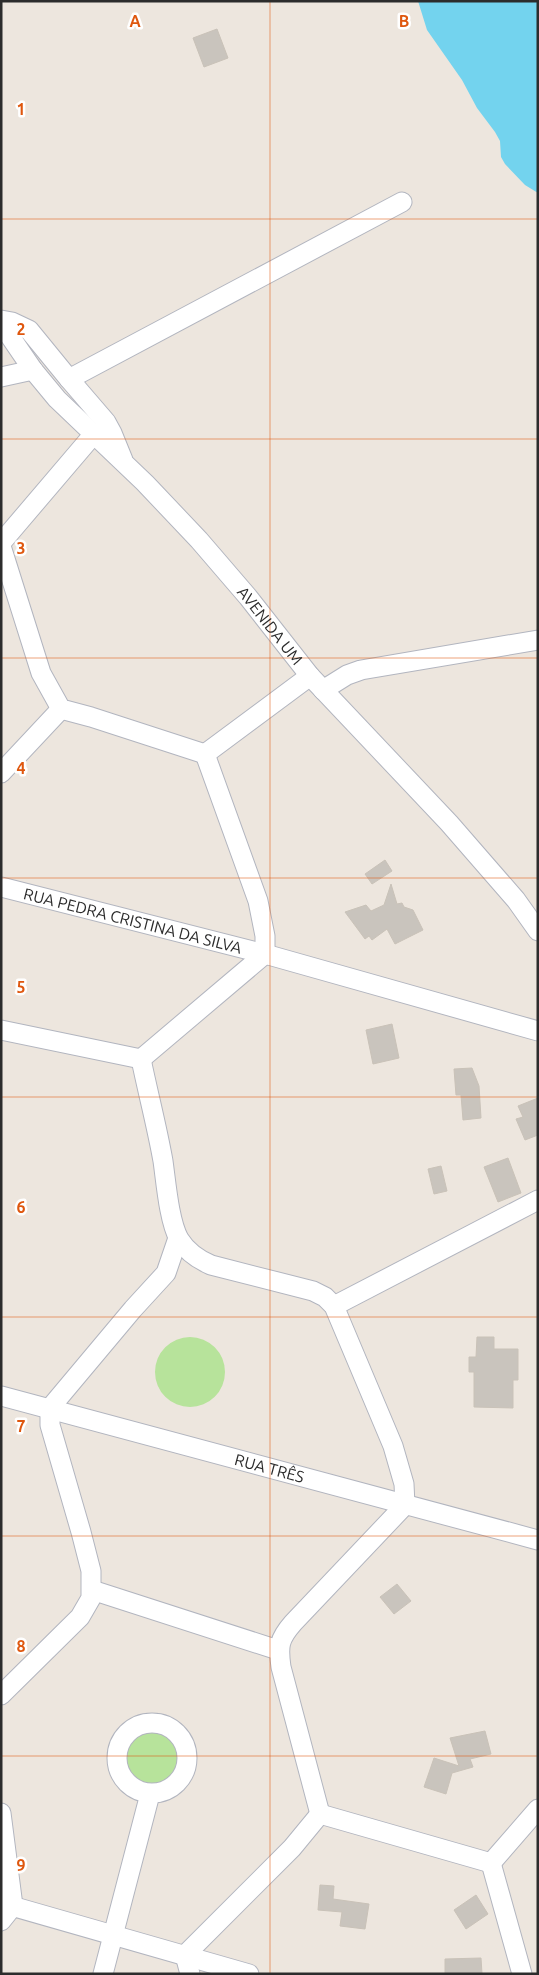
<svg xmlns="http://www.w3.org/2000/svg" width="539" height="1975" viewBox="0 0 539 1975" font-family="Ubuntu,sans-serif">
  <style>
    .green { fill: #b7e39b }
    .water { fill: #73d3ee }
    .building { fill: #c9c4bd; stroke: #c9c2b8 }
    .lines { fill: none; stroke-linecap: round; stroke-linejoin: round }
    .minor-casing { stroke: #b2b5bf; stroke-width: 21 }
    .minor { stroke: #fff; stroke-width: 19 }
    .grid { fill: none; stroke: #df570e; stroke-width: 1; stroke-opacity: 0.55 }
    .labels { text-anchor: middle; stroke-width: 5; stroke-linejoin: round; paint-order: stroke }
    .street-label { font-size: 16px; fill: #2c2c2c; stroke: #fff }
    .grid-label { font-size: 16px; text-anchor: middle; font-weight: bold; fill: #df570e; stroke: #fff; stroke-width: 5; stroke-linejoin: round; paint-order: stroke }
  </style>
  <rect width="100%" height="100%" fill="#ede6de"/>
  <!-- green -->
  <path class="green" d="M155 1372a35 35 0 1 1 70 0a35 35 0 1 1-70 0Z
    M121 1758a31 31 0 1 1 62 0a31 31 0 1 1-62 0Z"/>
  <!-- water -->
  <path class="water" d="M418 1H538V193L525 185 505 164 501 157 500 141 495 132 477 108 462 80 427 30Z"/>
  <!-- building -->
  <path class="building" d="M217 29 228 58 204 67 193 38Z
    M385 860 392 871 372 884 365 874Z
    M391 884 397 904 402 903 404 907 413 910 423 930 395 944 387 929 372 940 369 936 365 939 345 912 366 905 371 911 384 905Z
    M392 1024 399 1058 373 1064 366 1030Z
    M472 1068 479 1086 481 1118 463 1120 461 1095H456L454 1069Z
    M538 1098V1135L525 1140 516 1119 523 1117 518 1106Z
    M508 1158 521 1193 498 1202 484 1167Z
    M441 1166 447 1191 434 1194 428 1169Z
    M477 1337H494V1349H518V1380H513V1408L474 1407V1372H469V1357H476Z
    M397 1584 411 1601 394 1614 380 1597Z
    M485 1731 491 1754 470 1759 473 1767 452 1773 446 1794 424 1787 434 1758 459 1766 450 1738Z
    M320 1885 334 1886 333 1899 369 1904 365 1929 340 1926 342 1912 318 1910Z
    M476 1895 488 1914 466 1929 454 1910Z
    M481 1958 482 1974H445V1959Z"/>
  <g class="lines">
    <defs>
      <g id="minor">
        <path d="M1 320 12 322 29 330 69 379 402 202"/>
        <path id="s1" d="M1 323 33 370 57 399 145 483 199 540 248 597 310 676 449 823 516 900 538 931"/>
        <path d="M1 377 33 370"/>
        <path d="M69 379 106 422 112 433 123 460"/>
        <path d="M1 543 93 435"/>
        <path d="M1 546 41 673 61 709 91 717 205 754"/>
        <path d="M323 690 347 675 361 670 538 640"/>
        <path d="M205 754 258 901 265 936V954"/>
        <path d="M205 754 310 676"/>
        <path d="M1 773 61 709"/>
        <path id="s2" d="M1 887 265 954 538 1031"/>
        <path d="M1 1030 141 1059"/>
        <path d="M141 1059C148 1093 157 1127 163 1161 166 1182 169 1221 179 1239 187 1252 197 1259 211 1265L313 1291 325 1297 334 1306 393 1446 404 1484 405 1505 293 1623C279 1639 278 1646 281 1667L320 1814"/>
        <path d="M141 1059 265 954"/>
        <path d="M334 1306 538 1200"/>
        <path id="s3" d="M1 1396 538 1540"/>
        <path d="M92 1590 278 1650"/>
        <path d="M1 1695 80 1617 91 1598V1571L81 1532 50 1425V1408L133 1309 166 1273 178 1238"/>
        <circle cx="152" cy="1758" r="35"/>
        <path d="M1 1813 13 1906 1 1921"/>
        <path d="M320 1814 491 1863"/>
        <path d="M491 1863 522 1974"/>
        <path d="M491 1863 538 1809"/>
        <path d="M1 1903 249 1974"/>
        <path d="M103 1974 150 1794"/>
        <path d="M190 1974 185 1955 292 1848 320 1814"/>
      </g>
    </defs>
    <!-- minor casing -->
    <use href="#minor" class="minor-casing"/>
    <!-- minor -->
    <use href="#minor" class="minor"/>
  </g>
  <!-- grid -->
  <path class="grid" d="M270 1V1974M1 219H538M1 439H538M1 658H538M1 878H538M1 1097H538M1 1317H538M1 1536H538M1 1756H538"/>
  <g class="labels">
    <!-- street labels -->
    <g class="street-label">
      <text dy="6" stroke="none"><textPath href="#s1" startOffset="406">AVENIDA UM</textPath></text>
      <text dy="6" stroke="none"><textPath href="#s2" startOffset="136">RUA PEDRA CRISTINA DA SILVA</textPath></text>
      <text dy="6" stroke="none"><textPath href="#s3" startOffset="278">RUA TRÊS</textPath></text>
    </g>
  </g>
  <g class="grid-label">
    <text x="135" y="27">A</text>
    <text x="404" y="27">B</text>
    <text x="21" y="115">1</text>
    <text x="21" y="335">2</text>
    <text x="21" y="554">3</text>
    <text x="21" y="774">4</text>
    <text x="21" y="993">5</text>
    <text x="21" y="1213">6</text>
    <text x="21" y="1432">7</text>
    <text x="21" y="1652">8</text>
    <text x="21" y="1871">9</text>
  </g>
  <!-- border -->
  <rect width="539" height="1975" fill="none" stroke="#2c2c2c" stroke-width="5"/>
</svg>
